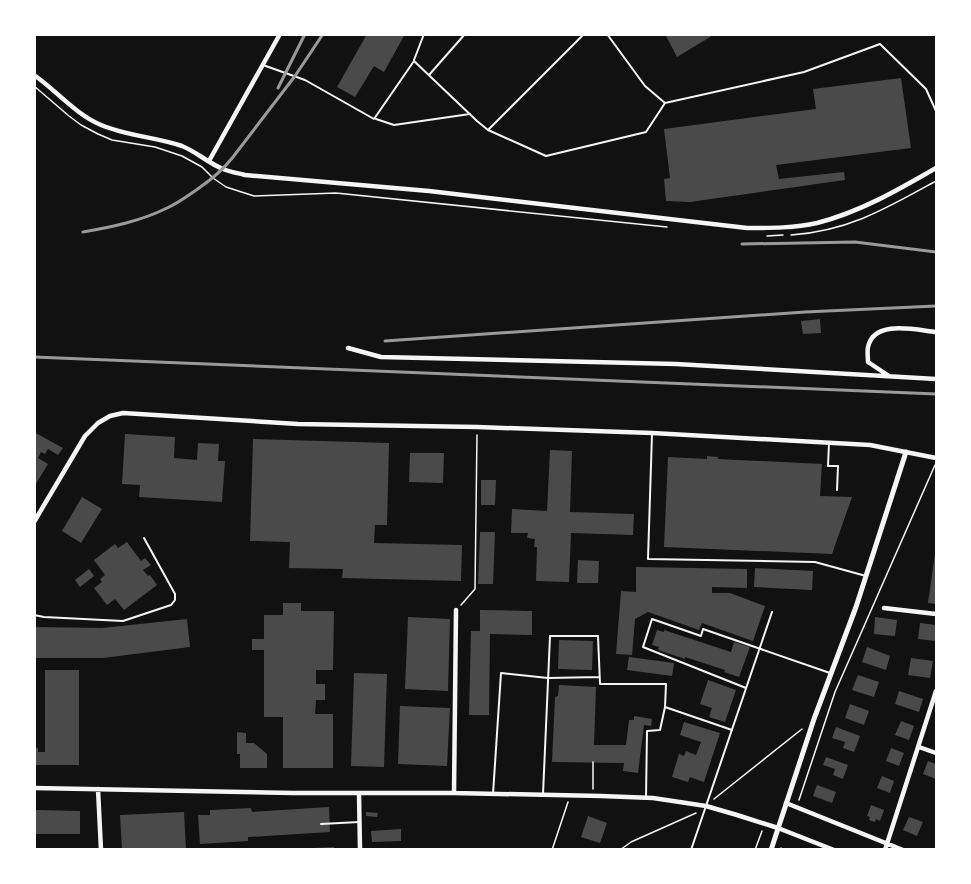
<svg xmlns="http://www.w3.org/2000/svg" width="971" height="884" viewBox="0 0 971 884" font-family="'DejaVu Sans',sans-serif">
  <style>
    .building { fill: #4a4a4a }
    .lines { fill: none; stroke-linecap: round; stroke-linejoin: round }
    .path { stroke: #f5f5f5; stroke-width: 1.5 }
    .service { stroke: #f5f5f5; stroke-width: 2 }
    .minor { stroke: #f5f5f5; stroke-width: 4.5 }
    .tertiary { stroke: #f5f5f5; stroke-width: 5 }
    .rail { stroke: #9a9a9a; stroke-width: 3 }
  </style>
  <rect width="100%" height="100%" fill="#111"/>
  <!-- building -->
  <path class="building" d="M367 34H405L384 72 374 66 355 97 337 87Z
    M665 34H715L677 57Z
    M901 78 911 148 776 165 779 179 844 172 845 180 690 202 666 201 664 179 670 178 664 129 816 109 813 89Z
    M820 319 821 333 803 334 801 321Z
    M34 432 63 448 58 455 48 449 45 454 41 452 38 458 48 464 34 487Z
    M125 434 175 437 174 458 197 460 198 443 219 444 218 461H225L222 502 139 497 140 485 122 484Z
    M253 439 389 443 387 525H375L374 543 462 545 461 581 342 578 343 569 289 568 290 542 250 541Z
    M550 450 572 451 570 512 634 514 633 535 571 533 569 582 536 581 537 547H534L535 539 527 538 528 533H511L512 509 547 511Z
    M410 453H444L443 483 409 482Z
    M707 456 718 457V459L822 464 820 496 852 497 832 554 664 547 668 457 707 459Z
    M481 480H496L495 505H481Z
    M82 497 102 509 81 543 62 531Z
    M480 532H495L493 584H478Z
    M127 542 141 561 145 558 151 565 143 570 148 576 150 575 157 585 124 610 115 599 107 605 94 588 102 582 100 579 105 575 94 560 115 544 118 548Z
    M935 554H936V604L928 603Z
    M578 560 599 561 598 583H577Z
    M636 567 747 569V588L712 587V593H730L765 606 753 641 702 623 699 630 648 612 635 619 632 655 616 654 621 591 636 592Z
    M755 568 813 571 812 590 754 587Z
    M89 569 94 576 80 587 75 580Z
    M283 603H301V611H334L333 670H316V684H325V700H316L315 714H333V768H283V717H264V650H252V639H264V615H283Z
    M480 610 532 611V635L490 634 489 715H469L471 631H480Z
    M408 617 450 619 448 691 405 689Z
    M875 617 897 620 895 636 874 634Z
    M187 619 190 647 103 658H34V627L102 628Z
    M920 623 936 625V641L918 639Z
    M657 630 664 632V630L731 652 734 642 750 647 739 677 724 672 725 670 685 657V659L658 650 659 647 652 645Z
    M559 640 593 641 592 670 558 669Z
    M867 647 890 656 886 670 862 662Z
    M629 657 674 663 672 676 627 670Z
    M911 658 933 661 930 678 908 675Z
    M45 670H79V765H34V748H38V752H45Z
    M354 673 387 674 384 767 351 766Z
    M858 675 879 682 874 697 852 690Z
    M708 680 736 690 725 722 709 717 712 708 700 704Z
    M559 685 596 687 594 745H626L629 720H634V716L652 719 651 726 644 725 638 773 623 771 624 763 552 762 555 697 558 696Z
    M899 691 923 699 919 712 895 704Z
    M850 704 869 711 864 725 845 718Z
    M400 706 450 708 447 766 398 764Z
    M901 721 914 726 909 740 895 735Z
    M684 722 720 733 704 782 690 777 688 782 672 777 679 754 684 756 686 751 696 755 701 742 680 735Z
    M836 727 860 736 854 752 843 748 845 742 832 738Z
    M237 732 246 733V743H254L267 754V768H240V754H237Z
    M891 748 904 753 899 766 886 761Z
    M826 757 848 765 843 779 833 775 835 769 823 765Z
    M928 761 936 764V779L923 774Z
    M882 776 894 781 890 793 877 788Z
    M817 785 836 792 832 803 813 796Z
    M871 805 884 810 880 821 876 819 875 822 869 820 870 817 867 816Z
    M329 807 330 832 248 837V841L200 844 198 815H210V810L251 808 252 812Z
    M34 810 80 811V834H34Z
    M184 812 186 850H122L120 815Z
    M366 812 378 813 377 817 366 816Z
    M588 816 607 823 600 843 581 837Z
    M909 817 923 822 917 836 903 830Z
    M401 829V841L372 842 371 831Z
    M334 847V850H314V848Z"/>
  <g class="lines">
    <!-- path -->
    <path class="path" d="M34 86 69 116 81 125 98 134 112 140 155 147 182 156 202 167 213 178 226 187 254 196 336 193 667 227
      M791 235C849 231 887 208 936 181
      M767 236 783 235
      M461 605 475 589 477 435
      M593 789V762
      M714 799 802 729
      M799 800 835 692 935 465
      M552 850 568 802
      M620 850 631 842 696 813
      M755 850 762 831
      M781 850V848"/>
    <!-- service -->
    <path class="service" d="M584 34 488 130 546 156 646 132 665 103
      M607 34 645 86 665 103 804 72 880 44 926 89 936 111
      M414 60 424 34
      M263 65 305 80 374 119 414 61 477 121 488 130
      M429 75 465 34
      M376 119 394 125 470 114
      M652 434 648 559 815 562 866 576
      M829 443 828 466H838L837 490
      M34 615 44 617 123 621 171 605 175 600V594L144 538
      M746 688 643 647 652 619 701 636 703 629 830 673
      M493 794 501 673 548 678 599 677
      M543 794 550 636H598L600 684H666L665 707 732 730
      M646 798 647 731 660 730 665 707
      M321 824 359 822
      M691 850 772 612"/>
    <!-- minor -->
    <path class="minor" d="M34 75C57 91 75 114 101 125 127 136 156 137 182 146 197 152 208 163 223 169 230 172 238 173 245 175L429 191 747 228C771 228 795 228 817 223 860 212 898 190 936 168
      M209 161 280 34
      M348 348 381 357 676 364 936 379
      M889 376 868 362C868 358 867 351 868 347 874 319 916 330 936 332
      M34 522 85 436 98 423 110 416 123 413 298 424 477 427 652 433 870 445 936 458
      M884 608 936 614
      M919 747 936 753
      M34 788 293 793H454L601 796 653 798 706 806 737 815 778 828 834 850
      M98 789 101 850
      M359 793 360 850
      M454 793 456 610
      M786 803 903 850
      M885 850 936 691"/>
    <!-- tertiary -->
    <path class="tertiary" d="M771 850 814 719 856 607 906 452"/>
    <!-- rail -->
    <path class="rail" d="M278 88 305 34
      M83 232C112 227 141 221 167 208 178 203 189 195 199 188 212 179 223 170 233 157L295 76 323 34
      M742 244 855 242 936 252
      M385 341 805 312 936 306
      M34 357 936 394"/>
  </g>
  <!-- border -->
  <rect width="971" height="884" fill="none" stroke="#ffffff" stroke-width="72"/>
</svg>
